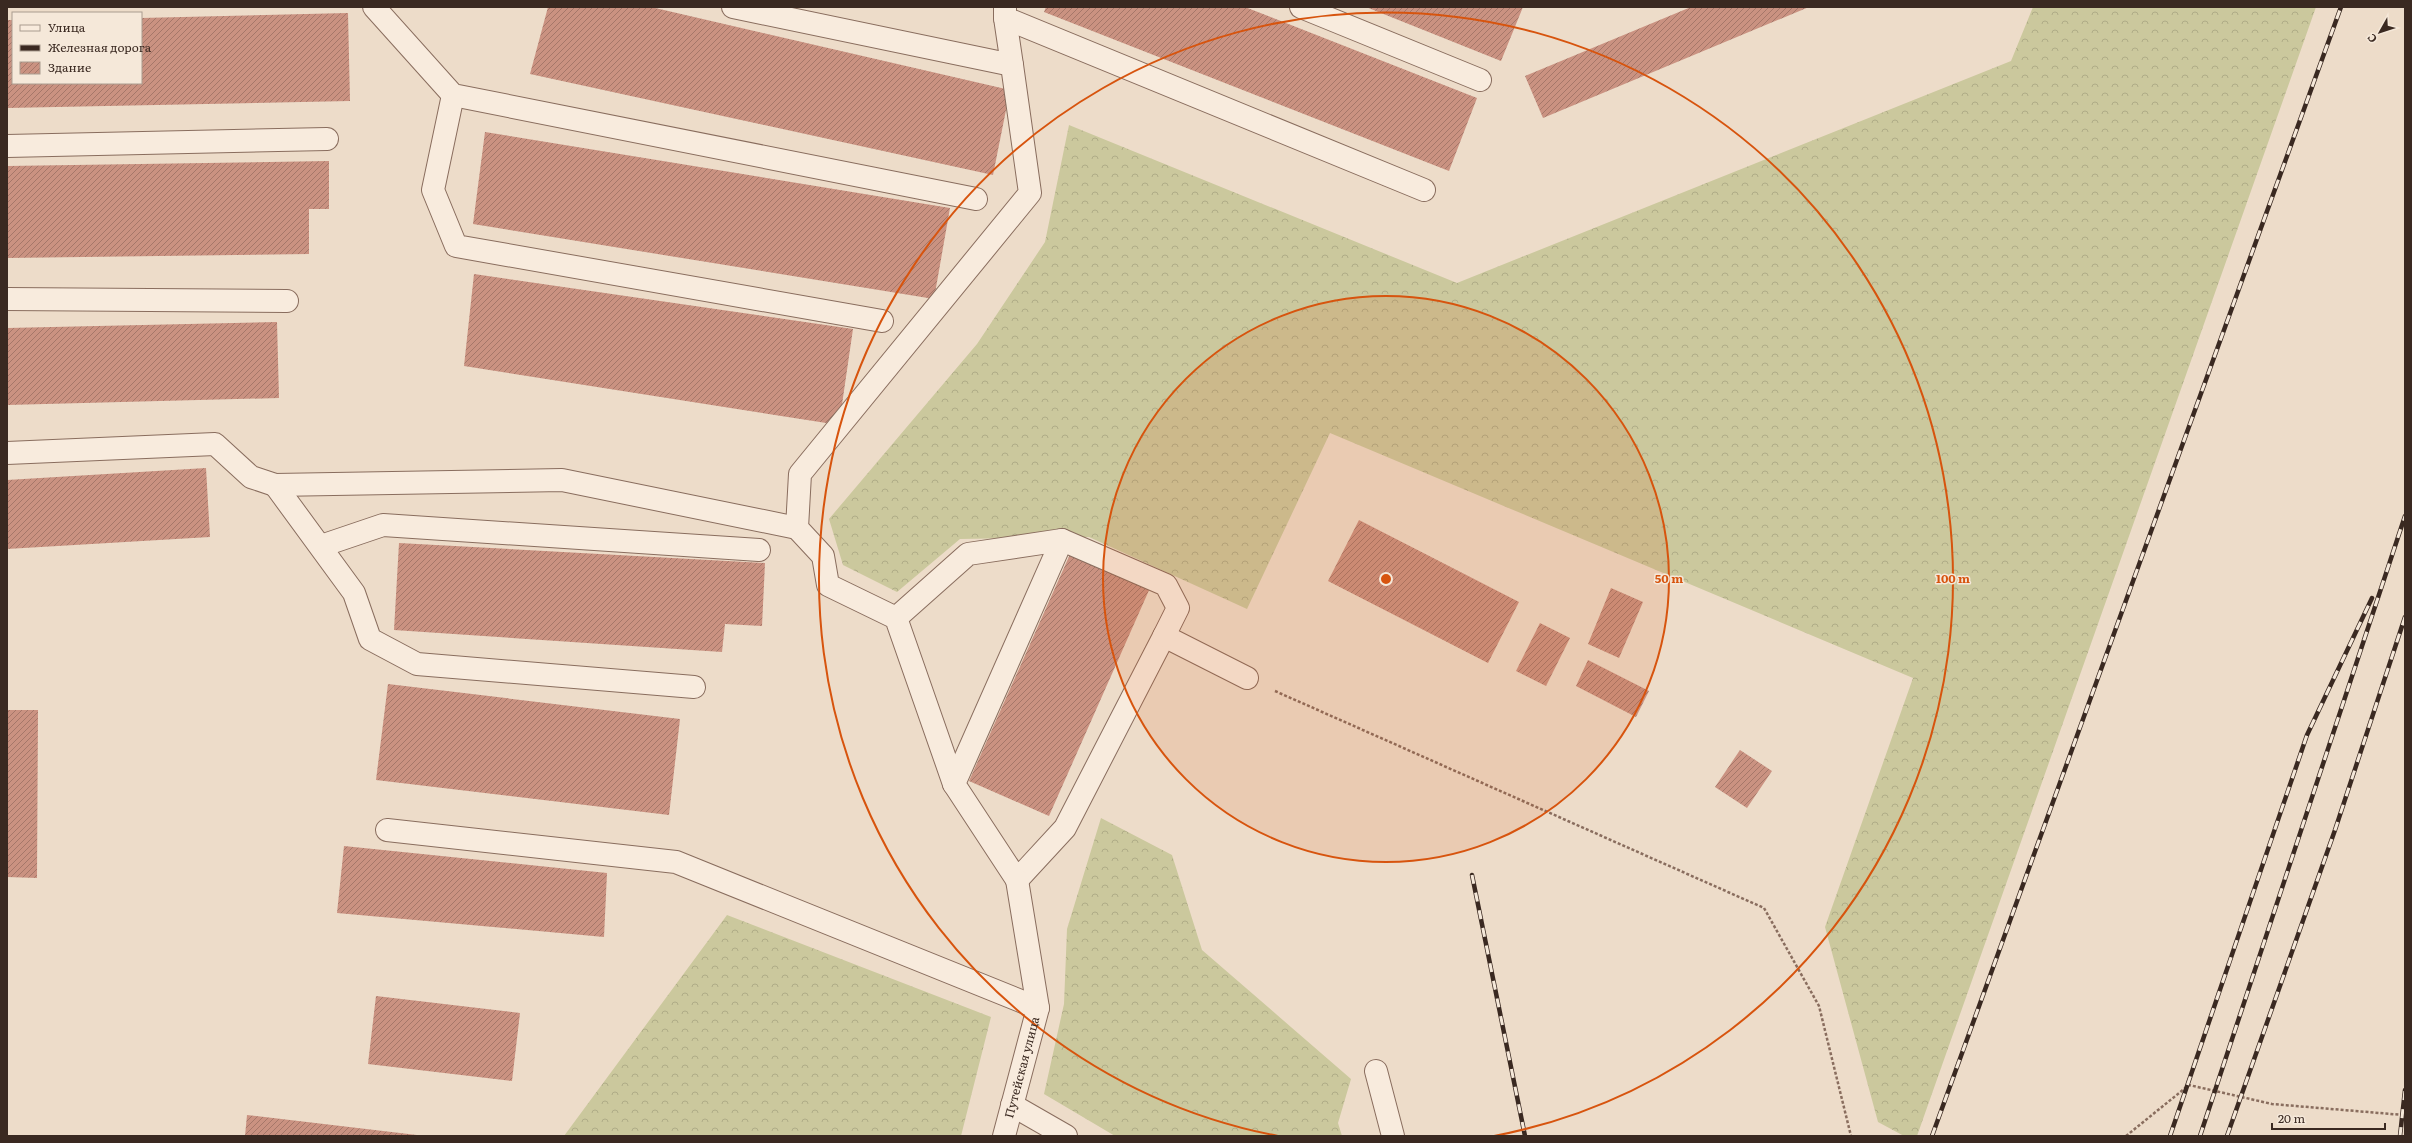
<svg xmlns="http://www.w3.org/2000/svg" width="2412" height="1143" viewBox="0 0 2412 1143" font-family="Literata,serif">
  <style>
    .forest { fill: url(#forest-crowns) }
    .building { fill: url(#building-hatch) }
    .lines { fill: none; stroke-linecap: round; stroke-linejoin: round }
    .minor-casing { stroke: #896d5e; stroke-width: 24 }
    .path { stroke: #896d5e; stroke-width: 2.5; stroke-dasharray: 3 2; stroke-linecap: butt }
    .minor { stroke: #f8ebdd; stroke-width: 22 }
    .rail-casing { stroke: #3a2921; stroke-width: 4.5 }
    .rail { stroke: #f5e8d9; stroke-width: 3; stroke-dasharray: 9; stroke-linecap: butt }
    .ring { fill: none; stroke: #d7540e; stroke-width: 2 }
    .labels { text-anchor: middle; stroke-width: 3; stroke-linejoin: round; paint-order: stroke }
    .street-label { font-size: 12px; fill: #3a2921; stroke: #f5e8d9 }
    .centre { fill: #d7540e; stroke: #f5e8d9; stroke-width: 2 }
    .ring-label { font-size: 12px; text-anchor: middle; font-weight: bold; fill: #d7540e; stroke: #f5e8d9; stroke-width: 3; stroke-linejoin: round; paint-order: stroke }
  </style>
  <defs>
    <pattern id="forest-crowns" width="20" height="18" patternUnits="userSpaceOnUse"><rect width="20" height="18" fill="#cbc89d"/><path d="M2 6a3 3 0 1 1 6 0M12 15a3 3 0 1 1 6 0" fill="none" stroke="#afac87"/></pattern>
    <pattern id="building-hatch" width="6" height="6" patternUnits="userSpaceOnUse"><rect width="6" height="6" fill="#ca9281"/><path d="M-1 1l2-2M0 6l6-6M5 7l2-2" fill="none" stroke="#a57769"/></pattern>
  </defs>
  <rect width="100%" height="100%" fill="#eddcc9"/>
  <!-- forest -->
  <path class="forest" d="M2033 7H2316L1917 1136H1904L1878 1122 1825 927 1913 678 1330 433 1247 609 1089 537 960 539 897 592 843 565 829 519 977 344 1045 242 1069 125 1457 283 2011 61Z
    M1101 818 1172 855 1202 950 1351 1079 1338 1123 1342 1136H1115L1044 1094 1064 1004 1067 929Z
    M727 915 991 1017 961 1136H564Z"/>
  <!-- building -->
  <path class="building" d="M548 7H651L1010 90 993 175 530 74Z
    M1046 7H1245L1477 98 1449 171 1044 12Z
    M1366 7H1523L1501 61Z
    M1691 7H1809L1543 118 1525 76Z
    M348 13 350 101 7 108V20H13V83H141V18Z
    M485 132 950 208 934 299 473 224Z
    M329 161V209H309V254L7 258V166Z
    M474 274 853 329 839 425 464 366Z
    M277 322 279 398 7 405V328Z
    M206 468 210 537 7 549V480Z
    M1359 520 1519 602 1488 663 1328 581Z
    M399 543 765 563 762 626 725 624 722 652 394 630Z
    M1071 552 1150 588 1049 816 969 781Z
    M1611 588 1643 602 1619 658 1588 644Z
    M1540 623 1570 638 1546 686 1516 671Z
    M1588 660 1649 691 1636 717 1576 686Z
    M388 684 680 719 669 815 376 780Z
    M7 710H38L37 878 7 877Z
    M1740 750 1772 771 1747 808 1715 787Z
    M344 846 607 873 604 937 337 913Z
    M376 996 520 1013 512 1081 368 1064Z
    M247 1115 417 1135V1136H245Z"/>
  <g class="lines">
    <defs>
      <g id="minor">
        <path d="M374 7 453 95 976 199"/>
        <path d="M733 7 1012 65 1005 18"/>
        <path d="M1005 7V18L1424 190"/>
        <path d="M1301 7 1480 80"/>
        <path d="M453 95 433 190 456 246 882 321"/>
        <path d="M7 146 327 139"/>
        <path d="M7 299 287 301"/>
        <path d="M7 453 215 444 251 477 275 485 562 480 797 528"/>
        <path d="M275 485 354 593 370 639 417 664 694 687"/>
        <path d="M1062 540 954 784 1017 880 1065 828 1164 636 1247 678"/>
        <path d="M321 546 383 525 759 550"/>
        <path d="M896 618 968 554 1062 540 1166 585 1178 608 1164 636"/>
        <path d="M954 784 896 618 828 585 823 556 797 528 800 474 1030 193 1012 65"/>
        <path d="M387 830 676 862 1038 1008"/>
        <path d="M1376 1071 1393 1136"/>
        <path d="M1012 1105 1066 1136"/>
        <path id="s1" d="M1004 1136 1038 1008 1017 880"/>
      </g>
    </defs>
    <!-- minor casing -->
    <use href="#minor" class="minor-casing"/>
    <!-- path -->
    <path class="path" d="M1275 691 1764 908 1819 1006 1851 1136
      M2126 1136 2189 1085 2272 1104 2403 1115 2405 1122"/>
    <!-- minor -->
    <use href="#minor" class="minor"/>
    <defs>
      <path id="rail" d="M1472 875 1525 1136
        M1932 1136 2341 7
        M2170 1136 2307 735 2372 598
        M2200 1136 2405 516
        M2227 1136 2335 830 2405 617
        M2400 1136 2405 1090"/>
    </defs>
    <!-- rail casing -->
    <use href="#rail" class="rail-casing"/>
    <!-- rail -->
    <use href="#rail" class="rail"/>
  </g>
  <!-- distance rings -->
  <circle cx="1386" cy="579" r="283" fill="#d7540e" fill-opacity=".12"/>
  <g class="ring">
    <circle cx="1386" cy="579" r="283"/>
    <path d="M1278 1136A567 567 0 1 1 1494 1136"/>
  </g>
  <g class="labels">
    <!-- street labels -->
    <g class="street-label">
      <text dy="4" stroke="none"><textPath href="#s1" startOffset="71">Путейская улица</textPath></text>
    </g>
  </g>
  <circle cx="1386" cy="579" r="6" class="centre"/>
  <g class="ring-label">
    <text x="1669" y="583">50 m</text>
    <text x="1953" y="583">100 m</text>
  </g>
  <!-- border -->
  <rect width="2412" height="1143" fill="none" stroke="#3a2921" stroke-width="16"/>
  <!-- legend -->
  <rect x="12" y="12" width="130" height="72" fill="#f5e8d9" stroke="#aa9c8f"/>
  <rect x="20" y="25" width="20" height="6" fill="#f8ebdd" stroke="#aa9c8f"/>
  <text x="48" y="32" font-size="12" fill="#3a2921">Улица</text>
  <rect x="20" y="45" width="20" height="6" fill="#3a2921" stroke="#aa9c8f"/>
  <text x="48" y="52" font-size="12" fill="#3a2921">Железная дорога</text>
  <rect x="20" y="62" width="20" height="12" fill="url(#building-hatch)" stroke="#aa9c8f"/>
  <text x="48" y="72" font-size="12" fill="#3a2921">Здание</text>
  <!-- north arrow -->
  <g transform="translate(2380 32) rotate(231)" stroke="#f5e8d9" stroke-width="3" paint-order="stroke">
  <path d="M0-3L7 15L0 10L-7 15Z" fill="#3a2921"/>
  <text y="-6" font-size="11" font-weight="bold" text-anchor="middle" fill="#3a2921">С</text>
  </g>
  <!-- scale -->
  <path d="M2272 1123v6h113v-6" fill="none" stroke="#3a2921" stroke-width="2"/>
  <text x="2278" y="1123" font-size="12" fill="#3a2921" stroke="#f5e8d9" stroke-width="3" paint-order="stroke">20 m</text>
</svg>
